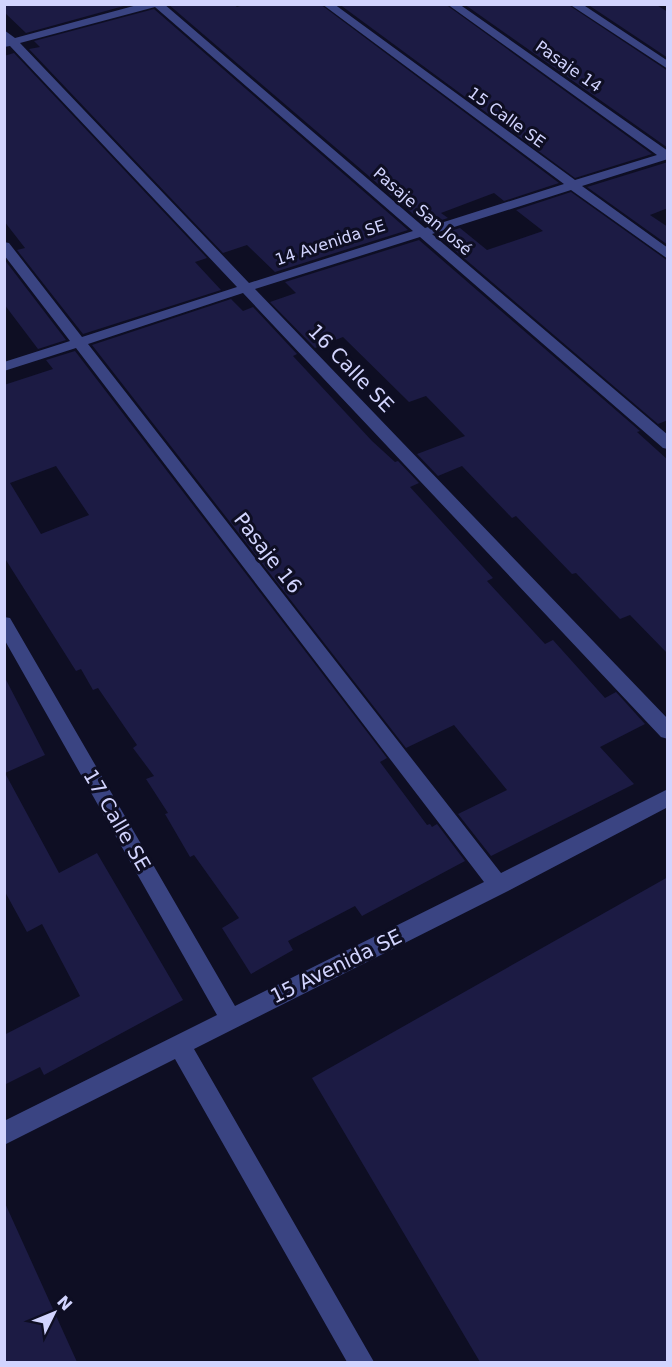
<svg xmlns="http://www.w3.org/2000/svg" width="672" height="1367" viewBox="0 0 672 1367" font-family="'DejaVu Sans',sans-serif">
  <style>
    .building { fill: #1c1b44; fill-rule: evenodd }
    .lines { fill: none; stroke-linecap: round; stroke-linejoin: round }
    .minor { fill: #3a4482; fill-rule: evenodd }
    .labels { text-anchor: middle; stroke-width: 6; stroke-linejoin: round; paint-order: stroke }
    .far-street-label { font-size: 16px; fill: #d2d4fe; stroke: #0e0e23 }
    .street-label { font-size: 20px; fill: #d2d4fe; stroke: #0e0e23 }
  </style>
  <rect width="100%" height="100%" fill="#0e0e23"/>
  <!-- building -->
  <path class="building" d="M4 4H131L26 33 4 12Z
    M168 4H233L237 7 247 4H320L559 183 504 201 494 193 441 213 448 218 426 225Z
    M339 4H445L652 154 575 178Z
    M464 4H567L668 71V148Z
    M587 4H655L668 12V58Z
    M154 9 408 230 275 272 247 245 223 253 29 49 40 47 34 41Z
    M14 53 207 258 195 262 221 290 83 334 17 250 25 248 4 221V56Z
    M668 162V208L650 215 668 227V245L587 187Z
    M571 192 668 261V420L658 424 437 235 460 228 487 250 543 231 516 210Z
    M419 240 640 431 637 432 668 460V654L630 615 620 619 576 573 572 574 516 516 512 518 462 466 438 476 417 454 465 436 426 396 409 402 343 337 315 348 270 302 296 293 285 282Z
    M4 259 66 340 38 349 4 304Z
    M231 299 243 311 253 307 297 354 293 356 372 441 395 462 398 461 419 483 410 487 493 578 487 581 545 644 553 640 605 698 616 692 645 724 600 747 634 784 491 856 458 814 507 790 454 725 406 748 92 345Z
    M75 351 387 758 380 762 427 825 430 824 432 827 437 824 465 861 362 916 355 906 288 941 293 950 251 974 222 928 239 918 194 855 190 857 165 814 168 813 146 779 154 776 133 748 137 745 98 688 93 690 81 669 76 671 4 557V385L53 369 46 360ZM56 466 89 515 41 534 10 483Z
    M4 676 45 755 5 773 59 873 97 853 183 1000 44 1075 40 1067 4 1085V1035L80 996 42 924 27 932 4 890Z
    M668 877V1362H480L312 1078Z
    M4 1201 77 1362H4Z"/>
  <g class="lines">
    <!-- minor -->
    <path class="minor" d="M141 4H164L425 228 564 184 322 4H334L575 180 657 155 447 4H459L668 151V159L582 186 668 248V259L571 190 432 234 668 435V449L663 448 420 237 255 289 668 719V739L661 737 243 293 88 344 501 873 668 789V807L506 892 194 1049 374 1362H347L175 1059 4 1145V1121L217 1015 4 639V617L10 618 235 1006 484 882 76 348 4 371V362L70 341 4 255V242L9 243 82 337 237 287 10 46 4 47V30L15 38ZM155 7 413 231 249 283 20 43Z
      M569 4H582L668 61V69Z"/>
  </g>
  <g class="labels">
    <!-- far-street labels -->
    <g class="far-street-label">
      <text transform="translate(569 66) rotate(35)" y="6">Pasaje 14</text>
      <text transform="translate(507 117) rotate(36)" y="6">15 Calle SE</text>
      <text transform="translate(423 211) rotate(41)" y="6">Pasaje San José</text>
      <text transform="translate(330 242) rotate(-18)" y="6">14 Avenida SE</text>
    </g>
    <!-- street labels -->
    <g class="street-label">
      <text transform="translate(351 368) rotate(46)" y="7">16 Calle SE</text>
      <text transform="translate(268 553) rotate(52)" y="7">Pasaje 16</text>
      <text transform="translate(117 820) rotate(60)" y="7">17 Calle SE</text>
      <text transform="translate(336 966) rotate(-26)" y="7">15 Avenida SE</text>
    </g>
  </g>
  <!-- border -->
  <rect width="672" height="1367" fill="none" stroke="#d2d4fe" stroke-width="12"/>
  <!-- north arrow -->
  <g transform="translate(54 1313) rotate(47)" stroke="#0e0e23" stroke-width="4.5" paint-order="stroke">
  <path d="M0-4.5L10 22L0 15L-10 22Z" fill="#d2d4fe"/>
  <text y="-9" font-size="16" font-weight="bold" text-anchor="middle" fill="#d2d4fe">N</text>
  </g>
</svg>
